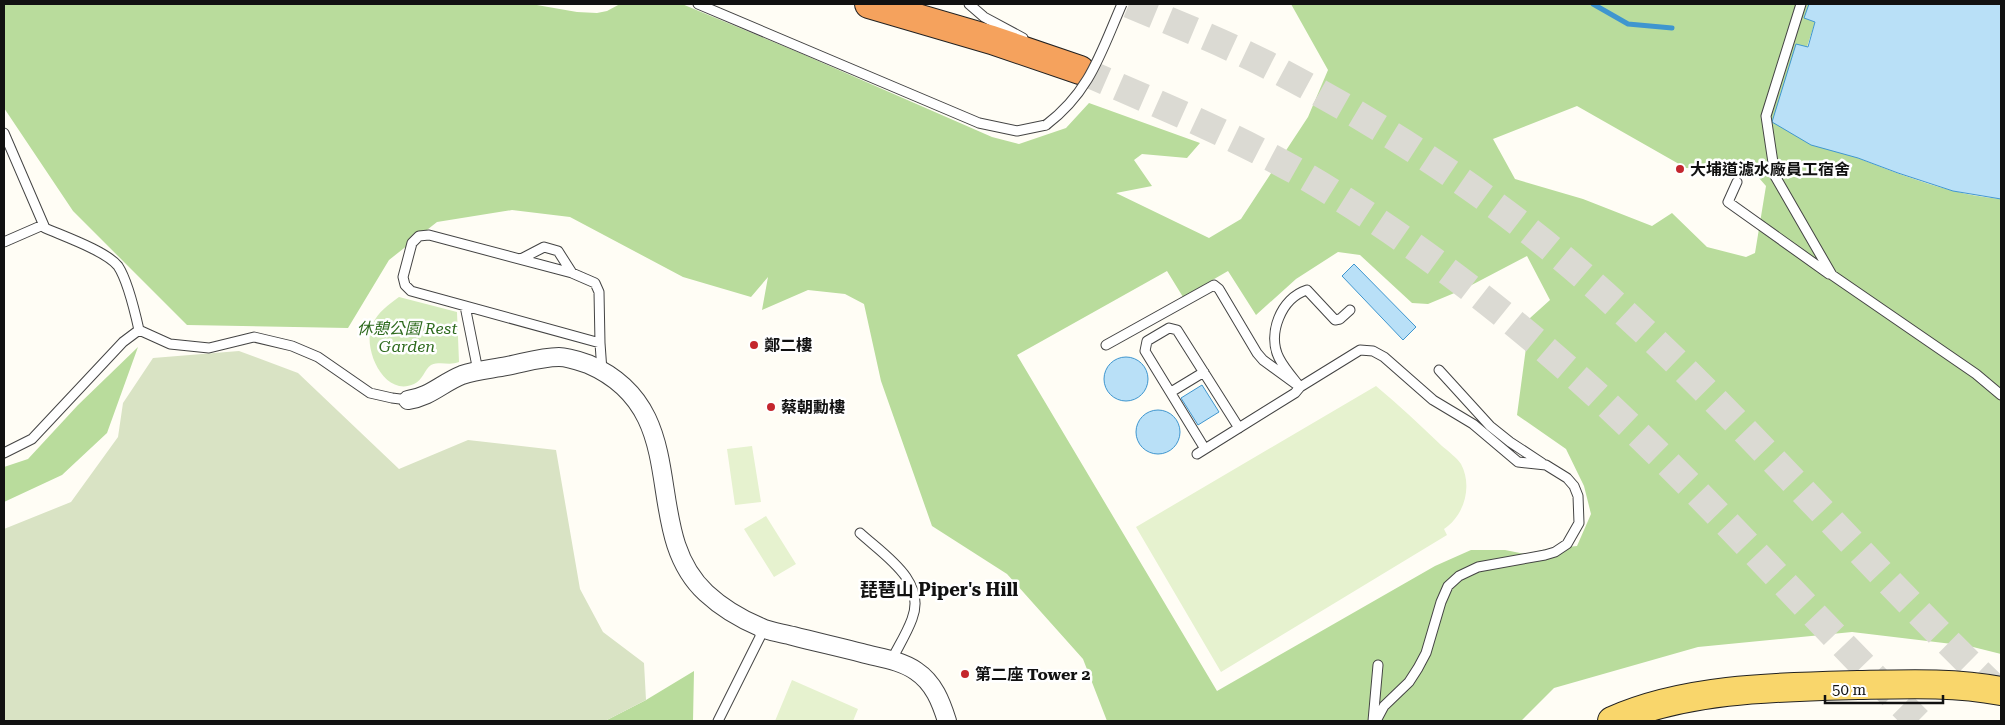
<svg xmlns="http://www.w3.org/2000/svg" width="2005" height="725" viewBox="0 0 2005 725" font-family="'Roboto Serif','Noto Sans TC',serif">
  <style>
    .green { fill: #d5ebbd }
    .forest { fill: #b9dc9c; fill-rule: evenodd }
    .cemetery { fill: #d9e3c4 }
    .pitch { fill: #e6f2cf }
    .water { fill: #b9e0f7; stroke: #3f96cf }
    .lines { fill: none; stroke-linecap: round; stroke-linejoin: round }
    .stream { stroke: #3f96cf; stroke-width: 5 }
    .highway-tunnel { stroke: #dbdad3; stroke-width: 28; stroke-dasharray: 28 14; stroke-linecap: butt }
    .lane-casing { stroke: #444; stroke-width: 11 }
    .street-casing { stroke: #444; stroke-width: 20 }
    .primary-casing { stroke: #222; stroke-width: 30 }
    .highway-casing { stroke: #222; stroke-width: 30 }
    .lane { stroke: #fff; stroke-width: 9 }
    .street { stroke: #fff; stroke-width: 18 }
    .primary { stroke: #f9d66b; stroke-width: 28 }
    .highway { stroke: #f5a25d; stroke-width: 28 }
    .lane-bridge-casing { stroke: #444; stroke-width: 11; stroke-linecap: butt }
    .lane-bridge { stroke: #fff; stroke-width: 9 }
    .poi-dot { fill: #c4262e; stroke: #fff; stroke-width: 2 }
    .labels { text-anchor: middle; stroke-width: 5; stroke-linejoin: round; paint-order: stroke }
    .poi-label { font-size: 16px; font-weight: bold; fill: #111; stroke: #fff; text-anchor: start }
    .park-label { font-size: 16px; font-style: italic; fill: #2f6b1f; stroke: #fff }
    .neighbourhood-label { font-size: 18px; font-weight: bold; fill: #111; stroke: #fff }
  </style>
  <rect width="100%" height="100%" fill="#fffdf5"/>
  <!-- green -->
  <path class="green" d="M399 297 457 312 459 362C449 366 441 361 431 365 424 370 423 380 414 384 384 398 362 348 372 325 378 312 388 305 399 297Z"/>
  <!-- forest -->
  <path class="forest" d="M4 4H531L577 12 597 13 607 11 620 4H682L800 53 992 137 1019 144 1066 128 1089 103 1200 143 1187 158 1142 154 1134 160 1152 186 1116 193 1209 238 1241 219 1308 117 1328 70 1291 4H1809L1805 18 1815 22 1807 47 1796 44 1858 158C1904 176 1952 195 2001 199V654L1969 646 1852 632 1698 647 1554 688 1521 721H1107L1083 659 1007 574 932 526 881 381 864 304 845 294 808 290 762 310 768 277 751 297 683 277 570 217 512 210 437 222 389 260 348 328 187 325 73 211 4 108ZM1577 106 1686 168 1752 170 1766 186 1755 253 1746 257 1707 247 1672 213 1652 226 1583 199 1515 179 1493 139ZM1338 252 1360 255 1412 303 1428 304 1464 289 1527 256 1550 300 1530 318 1517 415 1566 449 1584 486 1591 514 1577 546 1547 549 1525 554 1505 550H1471L1435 566 1217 691 1017 355 1167 271 1183 297 1228 271 1256 315 1296 279Z
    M138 347 107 433 62 475 4 502V467L28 459 78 405Z
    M694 671 693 721H605L646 700Z"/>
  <!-- cemetery -->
  <path class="cemetery" d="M239 351 298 373 399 469 468 440 556 450 580 589 603 632 644 663 646 700 605 721H4V529L71 502 118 437 123 403 153 358Z"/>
  <!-- pitch -->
  <path class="pitch" d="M1376 386C1399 405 1420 425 1442 446 1448 451 1457 458 1461 464 1473 486 1464 516 1444 529L1447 535 1221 672 1136 527Z
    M752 446 761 502 735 505 727 449Z
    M766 516 796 564 774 577 744 529Z
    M792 680 858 709 853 721H775Z"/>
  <!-- water -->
  <path class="water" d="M1809 4H2001V199L1953 191 1898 173 1858 158 1811 145 1772 122 1796 44 1808 47 1815 22 1804 18Z
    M1354 264 1416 327 1403 340 1342 276Z
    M1104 379a22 22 0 1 1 44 0a22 22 0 1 1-44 0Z
    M1202 385 1219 412 1198 425 1181 398Z
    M1136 432a22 22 0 1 1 44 0a22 22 0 1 1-44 0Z"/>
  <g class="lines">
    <!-- stream -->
    <path class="stream" d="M1593 4 1628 24 1672 28"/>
    <!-- highway-tunnel -->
    <path class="highway-tunnel" d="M1129 4C1179 25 1230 45 1279 71 1372 120 1461 176 1543 242 1710 378 1846 546 2001 694
      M1080 70C1169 109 1259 145 1341 198 1432 255 1518 323 1597 395 1709 499 1810 614 1918 721"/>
    <defs>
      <path id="lane" d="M698 4 979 123 1017 131 1046 125
        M969 4 984 17 1023 38
        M1801 4 1766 116 1775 176 1832 275 1976 374 2001 395
        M4 133 45 228C63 236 106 251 118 266 128 281 135 312 139 330
        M1737 182 1728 202 1829 274
        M429 235 572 273 595 283 599 292 600 343 411 291 405 285 403 277 412 243 419 236Z
        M4 242 43 225
        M521 259 544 247 558 251 572 273
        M465 306 478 371
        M139 330 170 344 209 348 254 337 292 346 318 357 370 393 392 398 408 400
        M600 343 602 371
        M1106 345 1214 285 1219 289 1257 353 1263 360 1300 387 1360 350 1373 351 1384 357 1433 400 1473 424 1518 462 1546 465 1567 478 1574 486 1578 496 1579 523 1567 544 1555 552 1545 555 1478 567 1459 576 1448 586 1441 602 1426 653 1418 668 1409 682 1384 706 1376 721
        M1439 370 1490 426 1510 442 1542 463
        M1171 392 1204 372
        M1205 449 1145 351 1147 341 1169 328 1177 330 1239 428
        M4 453 32 439 123 342 139 330
        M1197 454 1295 393 1300 387C1293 378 1284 368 1279 358 1267 334 1281 298 1307 290L1335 320 1340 319 1350 310
        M860 533C884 555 927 581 912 619 907 633 898 647 891 661
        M718 721 760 637V628
        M1373 721 1378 665"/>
      <path id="street" d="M408 400C430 397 442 383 462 375 476 370 492 369 507 366 523 363 541 357 559 357 568 357 579 361 588 364 697 411 637 529 706 593 720 606 741 619 760 627 770 632 782 633 793 636 816 642 839 647 862 653 880 658 900 660 916 671 934 683 941 702 947 721"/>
      <path id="primary" d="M1612 721C1685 688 1778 687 1858 685 1906 684 1954 682 2001 691"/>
      <path id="highway" d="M869 4 992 40 1080 70"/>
    </defs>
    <!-- lane casing -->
    <use href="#lane" class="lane-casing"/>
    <!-- street casing -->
    <use href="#street" class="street-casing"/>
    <!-- primary casing -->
    <use href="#primary" class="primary-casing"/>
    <!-- highway casing -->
    <use href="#highway" class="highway-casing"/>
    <!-- lane -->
    <use href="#lane" class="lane"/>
    <!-- street -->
    <use href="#street" class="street"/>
    <!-- primary -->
    <use href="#primary" class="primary"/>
    <!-- highway -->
    <use href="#highway" class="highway"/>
    <defs>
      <path id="lane-bridge" d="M1046 125C1090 92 1101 52 1122 4"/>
    </defs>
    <!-- lane-bridge casing -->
    <use href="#lane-bridge" class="lane-bridge-casing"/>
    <!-- lane-bridge -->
    <use href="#lane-bridge" class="lane-bridge"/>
  </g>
  <!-- markers -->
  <g class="poi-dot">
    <circle cx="1680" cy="169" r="5"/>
    <circle cx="754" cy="345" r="5"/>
    <circle cx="771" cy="407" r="5"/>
    <circle cx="965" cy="674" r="5"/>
  </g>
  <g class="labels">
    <!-- poi labels -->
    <g class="poi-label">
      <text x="1690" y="175">大埔道濾水廠員工宿舍</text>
      <text x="764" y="351">鄭二樓</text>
      <text x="781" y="413">蔡朝勳樓</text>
      <text x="975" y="680">第二座 Tower 2</text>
    </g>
    <!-- park labels -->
    <g class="park-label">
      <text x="407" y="334">休憩公園 Rest<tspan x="407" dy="18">Garden</tspan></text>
    </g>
    <!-- neighbourhood labels -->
    <g class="neighbourhood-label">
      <text x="939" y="596">琵琶山 Piper's Hill</text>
    </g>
  </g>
  <!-- border -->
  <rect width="2005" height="725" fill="none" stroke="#111111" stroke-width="10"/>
  <!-- scale -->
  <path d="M1825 695v8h118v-8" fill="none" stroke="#111111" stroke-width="2.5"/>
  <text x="1832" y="695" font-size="15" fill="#111111" stroke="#ffffff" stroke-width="4" paint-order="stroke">50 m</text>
</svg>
